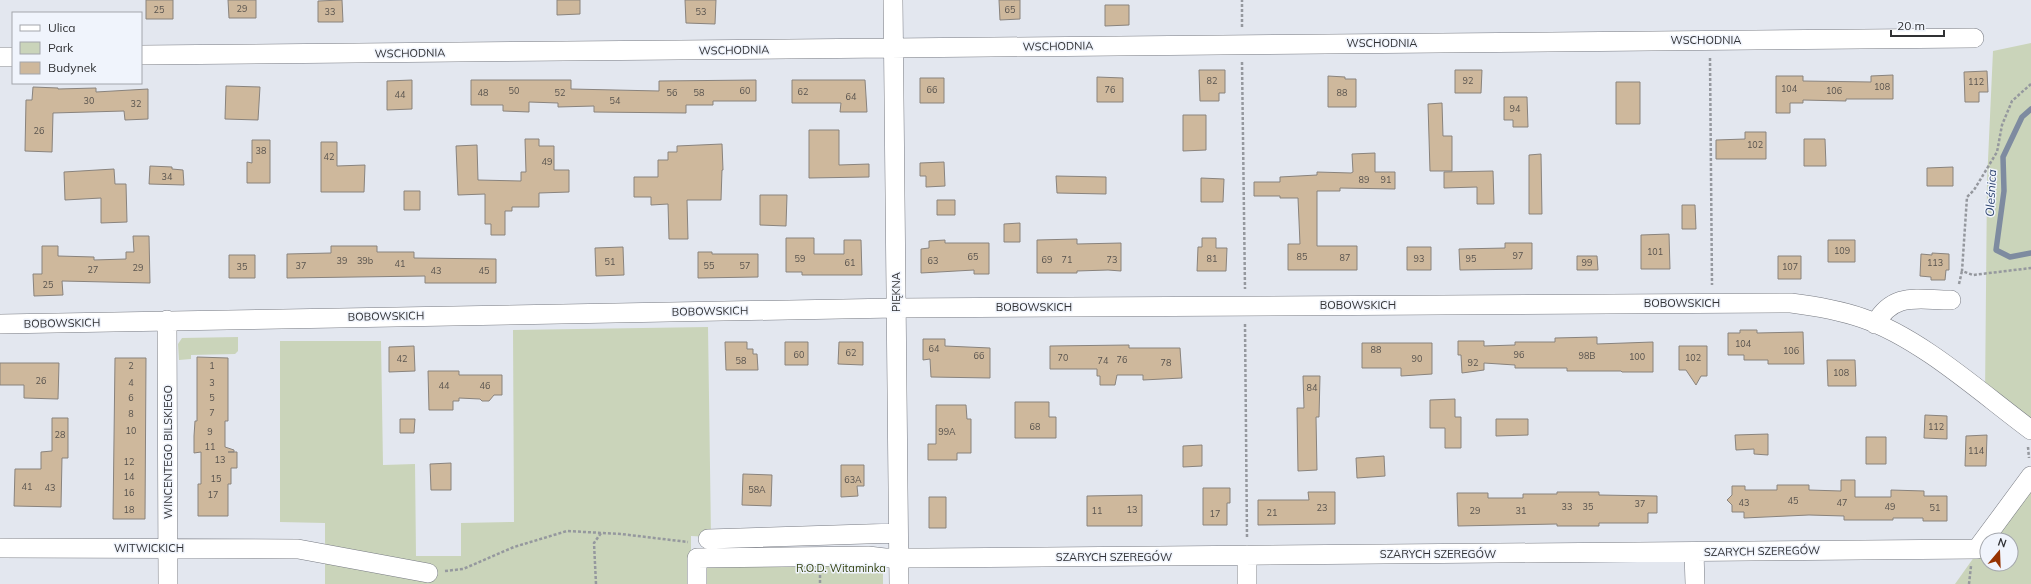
<svg xmlns="http://www.w3.org/2000/svg" width="2031" height="584" viewBox="0 0 2031 584" font-family="Mulish,sans-serif">
  <style>
    .green { fill: #cad4ba; fill-rule: evenodd }
    .lines { fill: none; stroke-linecap: round; stroke-linejoin: round }
    .stream { stroke: #7e8ba0; stroke-width: 5.5 }
    .building { fill: #ceb89c; stroke: #89837d }
    .minor-casing { stroke: #777a82; stroke-width: 20 }
    .path { stroke: #95989e; stroke-width: 2.5; stroke-dasharray: 3 2; stroke-linecap: butt }
    .minor { stroke: #fff; stroke-width: 19 }
    .labels { text-anchor: middle; stroke-width: 3; stroke-linejoin: round; paint-order: stroke }
    .number-label { font-size: 9px; fill: #58534e }
    .street-label { font-size: 11px; fill: #303134; stroke: #f0f4fc }
    .park-label { font-size: 11px; fill: #32410e; stroke: #f0f4fc }
    .water-label { font-size: 12px; font-style: italic; fill: #324872; stroke: #f0f4fc }
  </style>
  <rect width="100%" height="100%" fill="#e3e7ef"/>
  <!-- green -->
  <path class="green" d="M2031 43V431L1985 398 1987 182 1993 51Z
    M708 327 711 537 691 536V554L883 564V584H325V523L280 522V341H381L383 465 415 464 416 556H461V523L514 522 513 330Z
    M238 337V351L235 354 191 355V359L179 360 178 344 182 338Z
    M2031 477V584H1955ZM1987 540H2011V564H1987Z"/>
  <g class="lines">
    <!-- stream -->
    <path class="stream" d="M2031 109 2022 117 2003 157 2004 191 1996 250 2010 257 2031 253"/>
  </g>
  <!-- building -->
  <path class="building" d="M146 0H173V19H146Z
    M228 0H256V18H229Z
    M342 0 343 22H318V1Z
    M557 0H580V14L557 15Z
    M685 0H716L715 24 686 23Z
    M999 0H1020V19L1000 20Z
    M1105 5H1129V25L1105 26Z
    M1199 70H1225V93H1219V101H1200Z
    M1455 70H1482L1481 93H1455Z
    M1987 71 1988 92H1979V102H1965L1964 72Z
    M1893 75V99H1846V101L1803 100V103H1790V113H1776V76H1803V81L1871 82V76Z
    M1328 76 1345 77V79H1356V107H1328Z
    M1097 77 1123 78V102H1097Z
    M920 78H944V103H920Z
    M412 80V109L387 110V81Z
    M471 80H571V89L659 91V81L756 80V101H713V105H686V113L594 112V106L558 107V103L529 102V112L503 111V105H471Z
    M792 80H865L867 112H840L841 103H792Z
    M1616 82H1640V124H1616Z
    M226 86 260 87 258 120 225 119Z
    M33 87 58 88V89L96 88V92L148 89V119L125 120 124 111 53 113 52 152 25 151 26 100H32Z
    M1504 97H1527L1528 127H1513V120H1504Z
    M1442 103 1443 136H1452V171H1430L1428 104Z
    M1183 115H1206V150L1183 151Z
    M809 130H839V165L869 164V177L809 178Z
    M1745 132H1766V159H1716V140L1745 139Z
    M525 139H539V146H554V170H569V192L539 193V207H512V211H505V235H491V224H485V194L458 195 456 146 477 145 478 180 521 181V172H526Z
    M1804 139H1825L1826 166H1804Z
    M252 140H270V183H247V162L252 163Z
    M321 142H337V166L365 165 364 192H321Z
    M722 144 723 170H722L721 200H687L688 239H669L668 204 651 205V197H634V177H658V160H668V152H677V146Z
    M1375 153V172H1395V189L1340 188V191H1317V246H1357V270H1288V244H1300L1298 198H1280V196H1254V182H1280V177L1317 175V172L1351 173 1353 172 1352 154Z
    M1541 154 1542 214H1529V155Z
    M944 162 945 186 926 187V176H920V163Z
    M150 166 172 167V169L183 170 184 185 149 184Z
    M1953 167V186H1927V168Z
    M114 169 115 184H126L127 222 101 223V198L65 200 64 172Z
    M1493 171 1494 204H1477V187L1444 188V172Z
    M1056 176 1106 177V194L1057 193Z
    M1201 178 1224 179 1223 202H1201Z
    M404 191H420V210H404Z
    M760 195H787L786 226 760 225Z
    M937 200H955V215H937Z
    M1682 205H1695L1696 229H1682Z
    M1020 223V242H1004V224Z
    M1669 234 1670 269H1641V235Z
    M133 236H149L150 283 62 281 63 295 34 296 33 274H42V246H58V256L94 257V260L126 259V252H134Z
    M786 238H814V254H844V240H861L862 275H802V272H786Z
    M1202 238H1216V248H1227L1226 271H1197L1198 247H1202Z
    M1077 239V244L1121 243V271L1108 270 1077 271V273H1037V240Z
    M945 240V243H989V274H974V270L921 273V249L929 248V241Z
    M1828 240H1855V262H1828Z
    M1505 243H1532V269L1460 270 1459 249 1505 248Z
    M331 246H377V252H414V258L496 259V283H425V276L287 278V254L331 253Z
    M623 247 624 275 596 276 595 248Z
    M1407 247H1431V270H1407Z
    M698 252H712V254H758V277L698 278Z
    M1932 253 1949 254V270H1946L1945 280H1931V277L1920 276 1921 254 1932 255Z
    M229 255H255V278H229Z
    M1577 256H1597L1598 270H1577Z
    M1778 256H1801V279H1778Z
    M1740 330H1757V333L1803 332 1804 364H1768V360H1744V355H1728V333H1740Z
    M1597 337V344L1653 342V372H1622L1621 371H1567V368H1515V365L1484 363V370L1462 373 1461 355H1458V341H1484V346L1515 345V342H1555V338Z
    M923 339H945V346L990 348V378L931 377 930 359 923 360Z
    M725 342H747V349H753V354H757L758 370H726Z
    M785 342H808V365H785Z
    M839 342H863V365L838 364Z
    M1362 343H1432V374L1401 376V368H1362Z
    M1129 345V348H1180L1182 378 1143 380V375H1117L1115 385H1100V376H1097V369H1050V346Z
    M414 346 415 371 389 372V347Z
    M1679 346H1707V376H1701L1696 385 1686 370H1679Z
    M197 357 228 358V421H225V447L234 450V452H228H237V468H231V484H228V516H198V484H201V452L194 453V436L195 421H197Z
    M115 358H146L145 519H113Z
    M1827 360H1855L1856 386H1828Z
    M0 363H59L58 399 24 398V385H0Z
    M428 371H459V375H502V395H494L489 401H482L480 399 459 398V401H453V410H429Z
    M1303 376H1320L1319 417H1316L1317 470 1298 471 1297 408H1304Z
    M1455 399V417H1461V448H1445V428H1430V400Z
    M1015 402H1049V417H1056V438H1015Z
    M936 405H966L967 419H971V453H957V460H928V444H936Z
    M1925 415 1947 416V439L1924 438Z
    M52 418H68V458H62L61 507 14 506 15 469H41V452L52 451Z
    M400 419H415L414 433H400Z
    M1496 419H1528V435L1496 436Z
    M1768 434V455L1754 454V449L1736 450 1735 435Z
    M1987 435 1986 466H1965L1966 436Z
    M1866 437H1886V464H1866Z
    M1202 445V466L1183 467V446Z
    M1384 456 1385 476 1357 478 1356 458Z
    M451 463V490H431L430 464Z
    M841 465H864V486H857L858 496 841 497Z
    M743 474 772 475 771 506 742 505Z
    M1841 480H1855V497H1891V490L1924 491V496H1947V521H1923V518H1893V520H1844V516L1809 515 1744 518V512H1732V505L1727 500 1732 495V486H1745V490H1777V485H1809V490L1841 491Z
    M1203 488H1230V503H1227V525H1203Z
    M1308 492H1335V524L1258 525V500H1309Z
    M1557 492H1599V495L1657 496V513H1648V523H1599V526H1557V524L1458 526 1457 493H1488V498H1523V494H1557Z
    M1142 495V526H1087V496Z
    M929 497H946V528H929Z"/>
  <g class="lines">
    <defs>
      <path id="minor" d="M893 0 899 584
        M141 55 1974 38
        M0 57H13
        M167 320 168 584
        M0 324 896 308 1791 303C1815 306 1839 310 1862 318 1921 338 1981 393 2031 430
        M1875 324C1894 291 1918 300 1951 300
        M708 539 898 533
        M0 548 298 549 428 573
        M1694 552 1695 584
        M1247 555V584
        M697 584V558L868 556 885 558H927L1977 549 2031 476"/>
    </defs>
    <!-- minor casing -->
    <use href="#minor" class="minor-casing"/>
    <!-- path -->
    <path class="path" d="M1242 27V0
      M1710 58 1712 285
      M1242 62 1245 289
      M2031 84 2012 101 2002 125 1997 152 1974 190 1967 197 1962 271 1973 275 2031 268
      M1959 284 1962 271
      M1245 324 1247 537
      M2028 447 2029 458
      M445 571 463 569 514 547 567 531 621 534 688 542
      M820 575V584
      M596 584 594 543 601 533
      M1969 584 1971 566"/>
    <!-- minor -->
    <use href="#minor" class="minor"/>
  </g>
  <g class="labels">
    <!-- number labels -->
    <g class="number-label">
      <text x="242" y="12">29</text>
      <text x="159" y="13">25</text>
      <text x="1010" y="13">65</text>
      <text x="330" y="15">33</text>
      <text x="701" y="15">53</text>
      <text x="1212" y="84">82</text>
      <text x="1468" y="84">92</text>
      <text x="1976" y="85">112</text>
      <text x="1882" y="90">108</text>
      <text x="1789" y="92">104</text>
      <text x="932" y="93">66</text>
      <text x="1110" y="93">76</text>
      <text x="514" y="94">50</text>
      <text x="745" y="94">60</text>
      <text x="1834" y="94">106</text>
      <text x="803" y="95">62</text>
      <text x="483" y="96">48</text>
      <text x="560" y="96">52</text>
      <text x="672" y="96">56</text>
      <text x="699" y="96">58</text>
      <text x="1342" y="96">88</text>
      <text x="400" y="98">44</text>
      <text x="851" y="100">64</text>
      <text x="89" y="104">30</text>
      <text x="615" y="104">54</text>
      <text x="136" y="107">32</text>
      <text x="1515" y="112">94</text>
      <text x="39" y="134">26</text>
      <text x="1755" y="148">102</text>
      <text x="261" y="154">38</text>
      <text x="329" y="160">42</text>
      <text x="547" y="165">49</text>
      <text x="167" y="180">34</text>
      <text x="1364" y="183">89</text>
      <text x="1386" y="183">91</text>
      <text x="1842" y="254">109</text>
      <text x="1655" y="255">101</text>
      <text x="1518" y="259">97</text>
      <text x="973" y="260">65</text>
      <text x="1302" y="260">85</text>
      <text x="1345" y="261">87</text>
      <text x="800" y="262">59</text>
      <text x="1212" y="262">81</text>
      <text x="1419" y="262">93</text>
      <text x="1471" y="262">95</text>
      <text x="1047" y="263">69</text>
      <text x="1067" y="263">71</text>
      <text x="1112" y="263">73</text>
      <text x="342" y="264">39</text>
      <text x="365" y="264">39b</text>
      <text x="933" y="264">63</text>
      <text x="610" y="265">51</text>
      <text x="850" y="266">61</text>
      <text x="1587" y="266">99</text>
      <text x="1935" y="266">113</text>
      <text x="400" y="267">41</text>
      <text x="301" y="269">37</text>
      <text x="709" y="269">55</text>
      <text x="745" y="269">57</text>
      <text x="242" y="270">35</text>
      <text x="1790" y="270">107</text>
      <text x="138" y="271">29</text>
      <text x="93" y="273">27</text>
      <text x="436" y="274">43</text>
      <text x="484" y="274">45</text>
      <text x="48" y="288">25</text>
      <text x="1743" y="347">104</text>
      <text x="934" y="352">64</text>
      <text x="1376" y="353">88</text>
      <text x="1791" y="354">106</text>
      <text x="851" y="356">62</text>
      <text x="799" y="358">60</text>
      <text x="1519" y="358">96</text>
      <text x="979" y="359">66</text>
      <text x="1587" y="359">98B</text>
      <text x="1637" y="360">100</text>
      <text x="1063" y="361">70</text>
      <text x="1693" y="361">102</text>
      <text x="402" y="362">42</text>
      <text x="1417" y="362">90</text>
      <text x="1122" y="363">76</text>
      <text x="741" y="364">58</text>
      <text x="1103" y="364">74</text>
      <text x="1166" y="366">78</text>
      <text x="1473" y="366">92</text>
      <text x="131" y="369">2</text>
      <text x="212" y="369">1</text>
      <text x="1841" y="376">108</text>
      <text x="41" y="384">26</text>
      <text x="131" y="386">4</text>
      <text x="212" y="386">3</text>
      <text x="444" y="389">44</text>
      <text x="485" y="389">46</text>
      <text x="1312" y="391">84</text>
      <text x="131" y="401">6</text>
      <text x="212" y="401">5</text>
      <text x="212" y="416">7</text>
      <text x="131" y="417">8</text>
      <text x="1035" y="430">68</text>
      <text x="1936" y="430">112</text>
      <text x="131" y="434">10</text>
      <text x="210" y="435">9</text>
      <text x="947" y="435">99A</text>
      <text x="60" y="438">28</text>
      <text x="210" y="450">11</text>
      <text x="1976" y="454">114</text>
      <text x="220" y="463">13</text>
      <text x="129" y="465">12</text>
      <text x="129" y="480">14</text>
      <text x="216" y="482">15</text>
      <text x="853" y="483">63A</text>
      <text x="27" y="490">41</text>
      <text x="50" y="491">43</text>
      <text x="757" y="493">58A</text>
      <text x="129" y="496">16</text>
      <text x="213" y="498">17</text>
      <text x="1793" y="504">45</text>
      <text x="1744" y="506">43</text>
      <text x="1842" y="506">47</text>
      <text x="1640" y="507">37</text>
      <text x="1567" y="510">33</text>
      <text x="1588" y="510">35</text>
      <text x="1890" y="510">49</text>
      <text x="1322" y="511">23</text>
      <text x="1935" y="511">51</text>
      <text x="129" y="513">18</text>
      <text x="1132" y="513">13</text>
      <text x="1097" y="514">11</text>
      <text x="1475" y="514">29</text>
      <text x="1521" y="514">31</text>
      <text x="1272" y="516">21</text>
      <text x="1215" y="517">17</text>
    </g>
    <!-- street labels -->
    <g class="street-label">
      <text x="1706" y="44">WSCHODNIA</text>
      <text x="1382" y="47">WSCHODNIA</text>
      <text transform="translate(1058 46) rotate(-1)" y="4">WSCHODNIA</text>
      <text transform="translate(734 50) rotate(-1)" y="4">WSCHODNIA</text>
      <text transform="translate(410 53) rotate(-1)" y="4">WSCHODNIA</text>
      <text transform="translate(896 292) rotate(-90)" y="4">PIĘKNA</text>
      <text x="1682" y="307">BOBOWSKICH</text>
      <text x="1358" y="309">BOBOWSKICH</text>
      <text x="1034" y="311">BOBOWSKICH</text>
      <text transform="translate(710 311) rotate(-1)" y="4">BOBOWSKICH</text>
      <text transform="translate(386 316) rotate(-1)" y="4">BOBOWSKICH</text>
      <text transform="translate(62 323) rotate(-1)" y="4">BOBOWSKICH</text>
      <text transform="translate(168 452) rotate(-90)" y="4">WINCENTEGO BILSKIEGO</text>
      <text x="149" y="552">WITWICKICH</text>
      <text transform="translate(1762 551) rotate(-1)" y="4">SZARYCH SZEREGÓW</text>
      <text x="1438" y="558">SZARYCH SZEREGÓW</text>
      <text x="1114" y="561">SZARYCH SZEREGÓW</text>
    </g>
    <!-- park labels -->
    <g class="park-label">
      <text x="841" y="572">R.O.D. Witaminka</text>
    </g>
    <!-- water labels -->
    <g class="water-label">
      <text transform="translate(1991 193) rotate(-87)" y="4">Oleśnica</text>
    </g>
  </g>
  <!-- legend -->
  <rect x="12" y="12" width="130" height="72" fill="#f0f4fc" stroke="#a3a6ac"/>
  <rect x="20" y="25" width="20" height="6" fill="#ffffff" stroke="#a3a6ac"/>
  <text x="48" y="32" font-size="12" fill="#303134">Ulica</text>
  <rect x="20" y="42" width="20" height="12" fill="#cad4ba" stroke="#a3a6ac"/>
  <text x="48" y="52" font-size="12" fill="#303134">Park</text>
  <rect x="20" y="62" width="20" height="12" fill="#ceb89c" stroke="#a3a6ac"/>
  <text x="48" y="72" font-size="12" fill="#303134">Budynek</text>
  <!-- north arrow -->
  <g transform="translate(1999 552) rotate(19)"><circle r="19" fill="#f0f4fc" stroke="#a3a6ac"/>
  <path d="M0-3L7 15L0 10L-7 15Z" fill="#973301"/>
  <text y="-6" font-size="11" font-weight="bold" text-anchor="middle" fill="#303134">N</text>
  </g>
  <!-- scale -->
  <path d="M1891 30v6h53v-6" fill="none" stroke="#303134" stroke-width="2"/>
  <text x="1897" y="30" font-size="12" fill="#303134" stroke="#f0f4fc" stroke-width="3" paint-order="stroke">20 m</text>
</svg>
